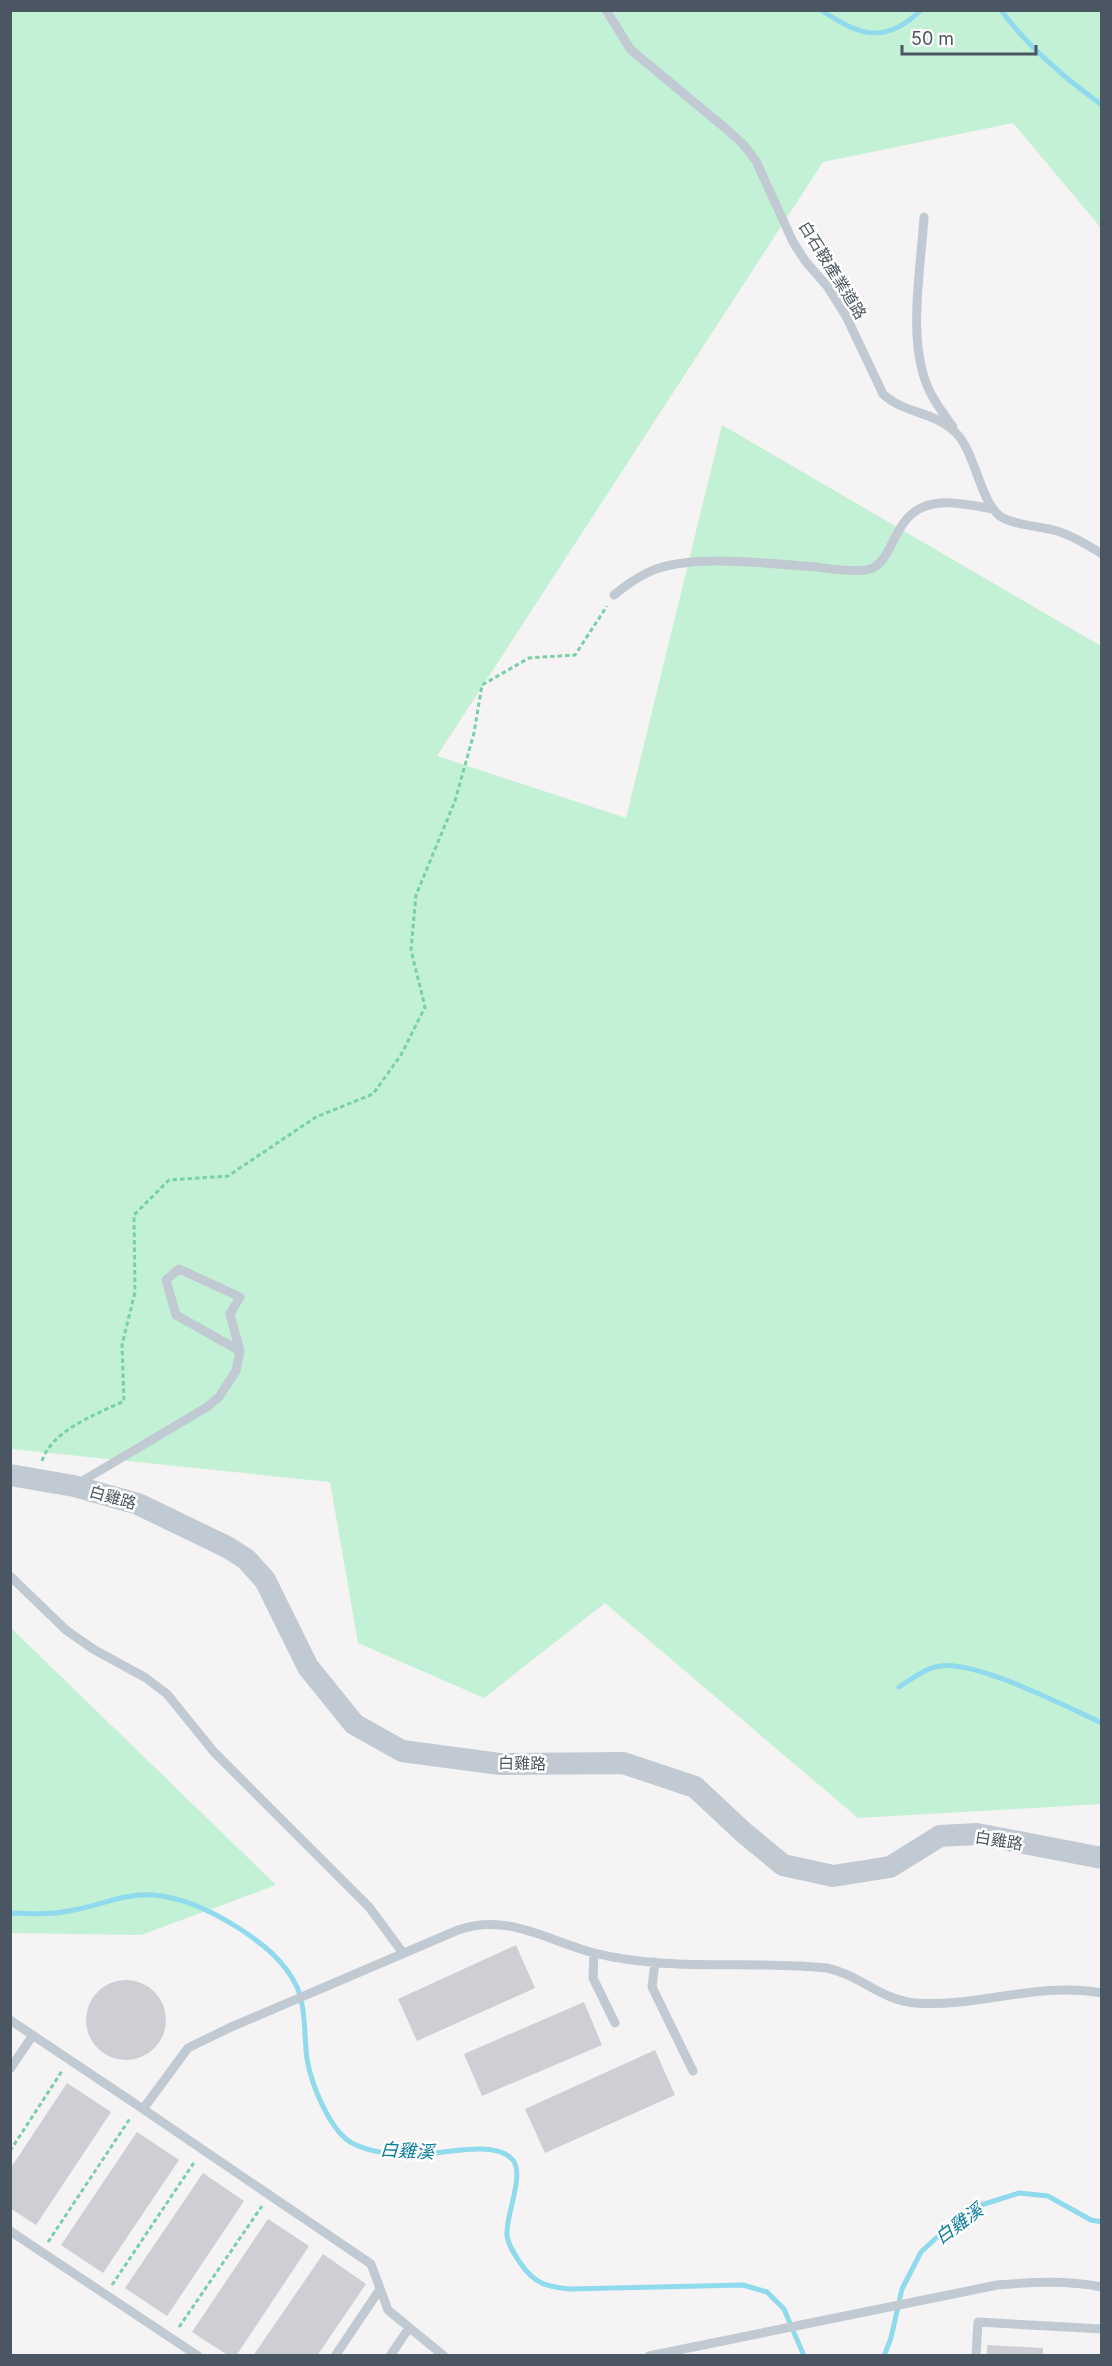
<svg xmlns="http://www.w3.org/2000/svg" width="1112" height="2366" viewBox="0 0 1112 2366" font-family="Inter,'Noto Sans TC',sans-serif">
  <style>
    .green { fill: #c3f1d5 }
    .lines { fill: none; stroke-linecap: round; stroke-linejoin: round }
    .stream { stroke: #90daee; stroke-width: 5 }
    .building { fill: #cdcfd5 }
    .path { stroke: #7ad0a6; stroke-width: 3; stroke-dasharray: 4.5 3; stroke-linecap: butt }
    .service { stroke: #c1cad2; stroke-width: 9 }
    .tertiary { stroke: #c1cad2; stroke-width: 22 }
    .labels { text-anchor: middle; stroke-width: 5; stroke-linejoin: round; paint-order: stroke }
    .street-label { font-size: 16px; fill: #4a5661; stroke: #fff }
    .water-label { font-size: 18px; font-style: italic; fill: #0c7c9b; stroke: #fff }
  </style>
  <rect width="100%" height="100%" fill="#f5f3f3"/>
  <!-- green -->
  <path class="green" d="M11 11H1101V228L1013 123 823 162 437 756 626 818 722 425 1101 646V1804L858 1818 605 1603 484 1698 358 1643 330 1482 11 1449Z
    M10 1628H11L276 1885 141 1935 11 1933Z"/>
  <g class="lines">
    <!-- stream -->
    <path class="stream" d="M821 10C860 36 885 45 921 10
      M1001 10C1027 46 1066 79 1102 105
      M899 1687C912 1679 925 1668 940 1666 976 1660 1067 1707 1102 1723
      M10 1913C34 1914 55 1915 78 1909 103 1904 127 1893 153 1895 183 1897 213 1912 237 1927 262 1943 284 1960 297 1987 306 2008 304 2036 307 2059 311 2083 330 2133 354 2144 374 2154 403 2155 425 2154 447 2153 496 2140 513 2160 525 2176 505 2216 507 2236 509 2247 515 2255 521 2264 535 2284 547 2287 570 2289L743 2285 767 2292 784 2309 804 2356
      M884 2356 891 2338 902 2289 921 2252 948 2227 981 2205 1019 2193 1048 2196 1091 2220 1102 2222"/>
  </g>
  <!-- building -->
  <path class="building" d="M516 1945 535 1988 417 2041 398 1999Z
    M86 2020a40 40 0 1 1 80 0a40 40 0 1 1-80 0Z
    M584 2002 602 2045 482 2096 464 2054Z
    M655 2050 675 2095 545 2153 525 2109Z
    M67 2083 111 2112 36 2225 10 2208V2169Z
    M137 2132 179 2160 103 2273 61 2245Z
    M203 2173 244 2201 167 2316 125 2288Z
    M268 2219 309 2246 236 2356H229L192 2332Z
    M323 2254 366 2284 317 2356H253Z
    M987 2345 1043 2348V2356H987Z"/>
  <g class="lines">
    <!-- path -->
    <path class="path" d="M42 1461C52 1430 97 1414 124 1401L122 1345 135 1292 134 1215 169 1180 228 1176 316 1117 373 1094 401 1055 425 1007 411 950 416 895 455 801 474 733 482 685 529 658 575 655 607 606
      M10 2151 62 2071
      M48 2242 131 2117
      M112 2285 195 2161
      M179 2327 262 2206"/>
    <!-- service -->
    <path class="service" d="M606 10 631 50 724 127 743 144 756 161 793 242 806 262 827 286 846 316 883 394C904 414 934 411 955 432 976 451 980 506 1003 518 1019 526 1040 526 1057 531 1073 536 1088 545 1102 554
      M924 217C921 270 906 343 930 392 936 404 945 416 953 427
      M614 595C625 586 636 578 649 572 690 553 770 564 816 567 832 569 850 572 866 570 893 566 891 522 921 508 942 498 970 505 993 509
      M79 1483 207 1407 219 1397 236 1371 240 1351 230 1314 240 1297 179 1269 166 1280 176 1315 240 1351
      M10 1576 66 1630 93 1649 146 1678 167 1694 214 1752 369 1907 403 1953
      M594 1953 593 1978 615 2023
      M655 1962 652 1987 693 2071
      M10 2020 143 2109
      M10 2069 33 2035
      M10 2231 198 2356
      M335 2356 380 2289
      M390 2356 409 2328
      M444 2356 388 2310 371 2264 143 2109 188 2048 229 2028 458 1930C508 1913 546 1940 594 1953 670 1972 750 1960 827 1968 860 1975 881 2000 915 2003 978 2008 1037 1981 1102 1993
      M649 2356 997 2285C1032 2282 1067 2280 1102 2287
      M976 2356 978 2322 1102 2329"/>
    <!-- tertiary -->
    <path class="tertiary" d="M10 1475 74 1486 138 1504 227 1547 246 1559 265 1580 308 1667 354 1724 402 1751 500 1764 623 1763 695 1787 743 1832 783 1865 833 1876 890 1867 940 1836 977 1834 1102 1858"/>
  </g>
  <g class="labels">
    <!-- street labels -->
    <g class="street-label">
      <text transform="translate(833 270) rotate(58)" y="6">白石鞍產業道路</text>
      <text transform="translate(113 1497) rotate(16)" y="6">白雞路</text>
      <text transform="translate(522 1763) rotate(1)" y="6">白雞路</text>
      <text transform="translate(999 1840) rotate(9)" y="6">白雞路</text>
    </g>
    <!-- water labels -->
    <g class="water-label">
      <text transform="translate(407 2151) rotate(3)" y="6">白雞溪</text>
      <text transform="translate(959 2224) rotate(-36)" y="6">白雞溪</text>
    </g>
  </g>
  <!-- border -->
  <rect width="1112" height="2366" fill="none" stroke="#4a5661" stroke-width="24"/>
  <!-- scale -->
  <path d="M902 45v9h134v-9" fill="none" stroke="#4a5661" stroke-width="3"/>
  <text x="911" y="45" font-size="18" fill="#4a5661" stroke="#ffffff" stroke-width="4.5" paint-order="stroke">50 m</text>
</svg>
